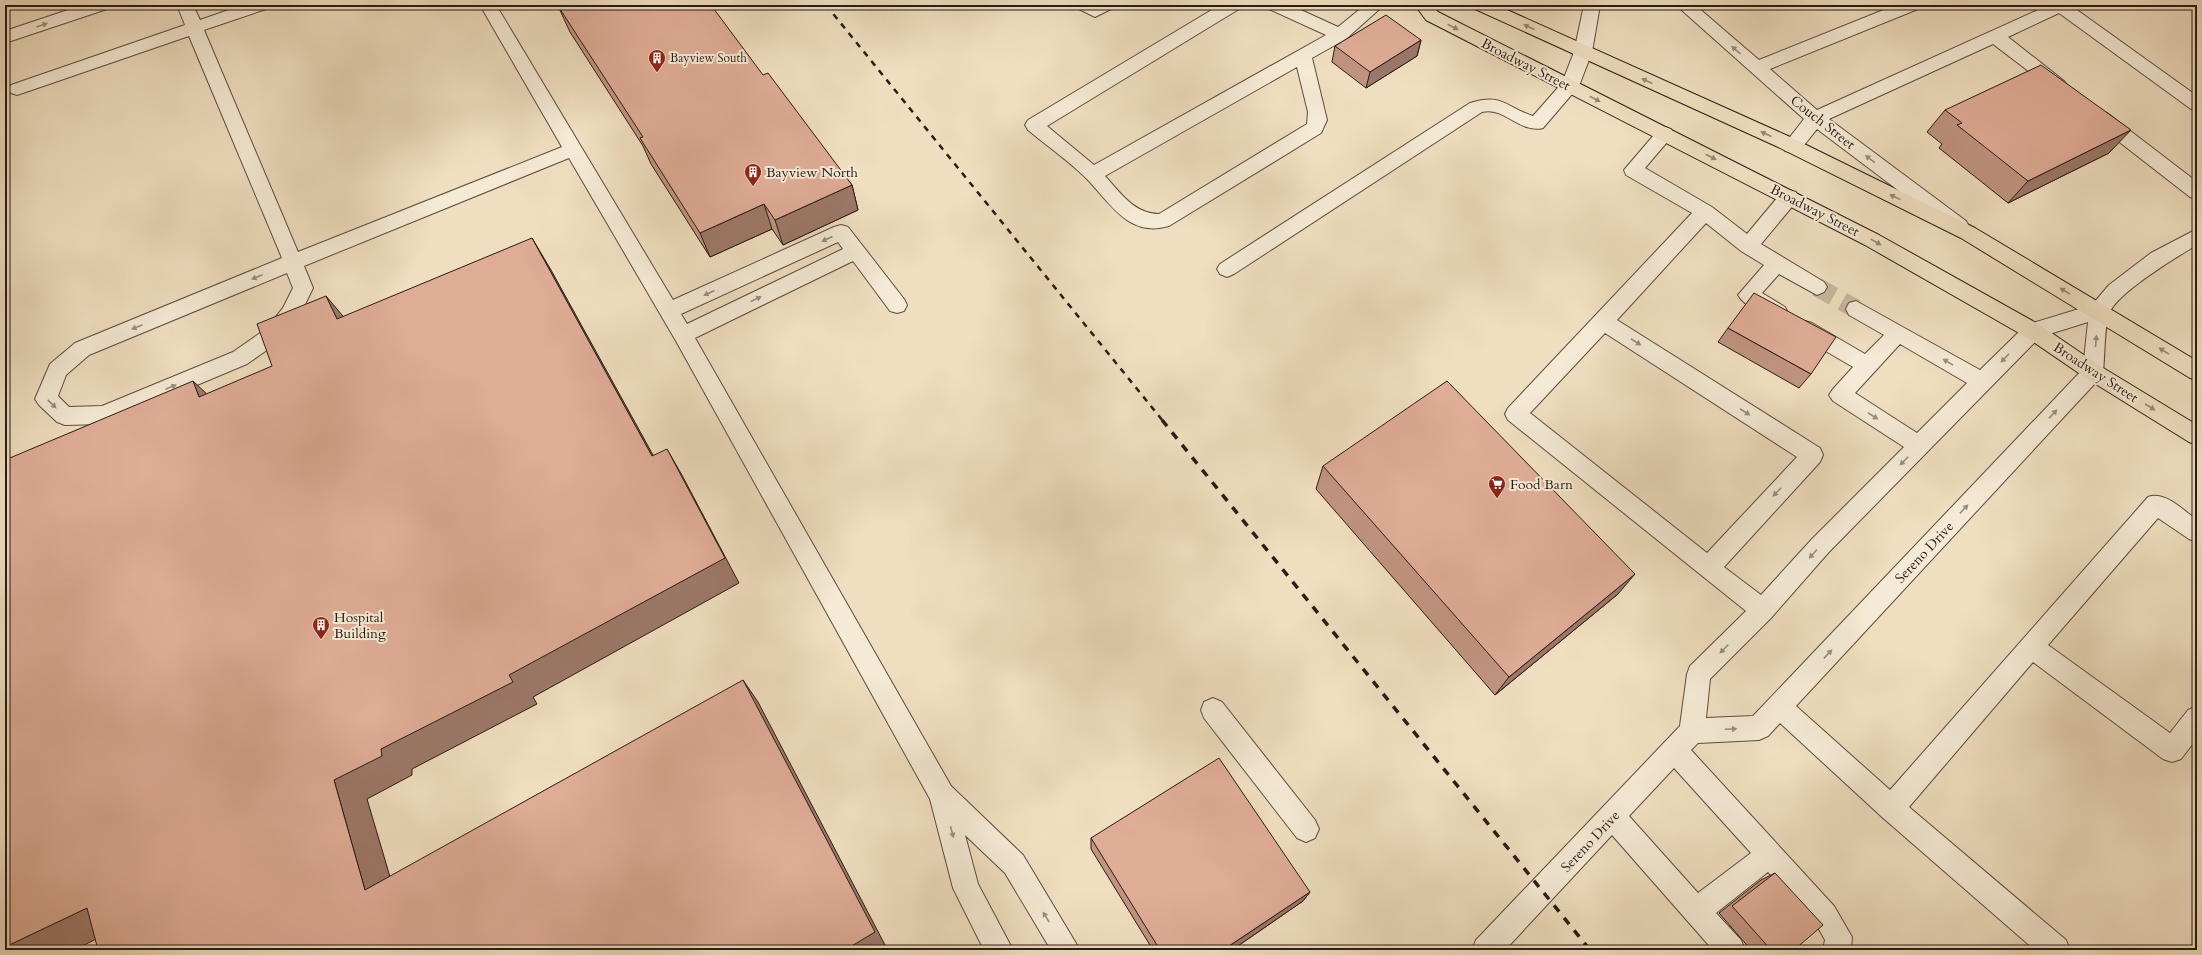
<svg xmlns="http://www.w3.org/2000/svg" width="2202" height="955" viewBox="0 0 2202 955" font-family="Cardo,serif">
  <style>
    .lines { fill: none; stroke-linecap: round; stroke-linejoin: round }
    .minor-tunnel { stroke: #c7b79d; stroke-width: 19; stroke-dasharray: 19 10; stroke-linecap: butt }
    .minor-casing { stroke: #5a4c40; stroke-width: 2 }
    .major-casing { stroke: #291b15; stroke-width: 2 }
    .minor { fill: #f5ead5; fill-rule: evenodd }
    .major { fill: #efdebf; fill-rule: evenodd }
    .rail-far1 { stroke: #291b15; stroke-width: 2.5; stroke-dasharray: 6 6; stroke-linecap: butt }
    .rail { stroke: #291b15; stroke-width: 3.5; stroke-dasharray: 8 8; stroke-linecap: butt }
    .wall { fill: #c09481; stroke: #291b15 }
    .shaded-wall { fill: #9c7869; stroke: #291b15 }
    .building { fill: #dfac96; stroke: #291b15 }
    .oneway { fill: #998d7f }
    .oneway2 { fill: #968672 }
    .labels { text-anchor: middle; stroke-width: 4; stroke-linejoin: round; paint-order: stroke }
    .far-poi-label { font-size: 12px; fill: #291b15; stroke: #f5ead5; text-anchor: start }
    .street-label { font-size: 14px; fill: #291b15; stroke: #f5ead5 }
    .poi-label { font-size: 14px; fill: #291b15; stroke: #f5ead5; text-anchor: start }
  </style>
  <rect width="100%" height="100%" fill="#efdebf"/>
  <filter id="stains"><feTurbulence type="fractalNoise" baseFrequency=".005" numOctaves="4"/><feColorMatrix values="0 0 0 0 .2 0 0 0 0 .09 0 0 0 0 .02 0 0 0 .5 -.17"/></filter>
  <radialGradient id="worn" r=".72"><stop offset=".6" stop-color="#630" stop-opacity="0"/><stop offset="1" stop-color="#630" stop-opacity=".3"/></radialGradient>
  <g class="lines">
    <!-- minor-tunnel -->
    <path class="minor-tunnel" d="M1817 287 1856 309"/>
    <defs>
      <path id="minor" d="M83 5H109L107 9 5 43V31Z
        M177 5H193L200 20 243 5H268L266 9 204 30 298 252 562 147 480 5H496L673 300 834 227 841 225 848 227 904 299 907 305 904 311 897 313 890 311 853 261 695 338 951 786 1023 855 1080 950H1051L1005 873 965 835 978 884 1013 950H984L953 888 930 799 676 341 569 158 304 266 313 288 298 319 280 341 247 364 111 421 103 424 65 425 57 422 39 405 35 399 50 364 75 343 282 258 189 36 23 93 17 95 11 93 8 89 11 85 185 25ZM838 242 843 249 687 324 681 314ZM287 273 293 288 283 308 266 329 233 352 102 406 69 407 58 396 66 375 89 355Z
        M1077 5H1113L1111 9 1095 17 1079 9Z
        M1220 5H1241L1239 9 1047 126 1094 165 1326 35 1269 9 1267 5H1290L1338 27 1365 5H1384L1346 39 1312 58 1327 120 1321 133 1169 226C1129 238 1110 203 1087 179 1069 161 1047 146 1028 130L1025 125 1028 120ZM1297 67 1308 112 1307 124 1159 214C1134 214 1120 192 1105 176Z
        M1584 5H1600L1592 52 1579 86 1543 128C1520 134 1504 106 1482 112L1234 274 1227 277 1220 274 1217 269 1220 264 1470 103C1503 93 1505 107 1533 116L1562 83 1574 52Z
        M1676 5H1695L1759 60 1896 5H1920L1918 9 1770 69 1817 110 2049 5H2070L2197 96V111L2191 109 2059 13 2008 37 2064 81 2067 85 2064 89 2058 91 2052 89 1993 44 1829 119 1966 221 1969 226 1966 231 1959 233 1952 231 1817 129C1808 139 1801 155 1785 151L1783 146 1804 119Z
        M2101 112 2107 113 2197 182V199L2190 197 2095 123 2092 118 2095 113Z
        M1665 127 1671 129 1674 134 1645 168 1712 207 1747 234 1782 192 1789 190 1796 192 1798 197 1796 202 1761 244 1824 282 1827 287 1824 292 1817 295 1779 274 1762 293 1785 307 1788 313 1785 319C1773 323 1744 306 1738 295L1764 265 1741 251 1706 223 1617 320 1820 448 1823 455 1820 462 1724 567 1761 595 1812 539 1904 447 1833 401 1829 395 1833 389 1853 367 1798 335 1795 329 1798 323 1805 321 1812 323 1865 354 1884 335 1849 315 1846 309 1849 303 1856 301 1980 370 2026 325 2092 305 2109 285 2151 253 2197 229V245C2178 256 2115 294 2109 314 2104 328 2105 356 2103 372L2100 378 1796 706 1890 790 2148 497C2165 491 2183 510 2197 520V542L2189 539 2158 518 2048 645 2170 733 2188 710 2197 706V738L2181 759 2172 762 2163 759 2033 662 1909 807 2066 940 2070 950H2035L1882 817 1780 723 1768 736 1759 740 1698 743 1691 750 1834 906 1852 937 1851 950H1823L1825 940 1816 924 1768 872 1716 913 1741 940 1745 950H1713L1612 835 1505 950H1472L1476 940 1680 726 1687 674 1690 666 1746 611 1508 420 1505 414 1508 408 1692 213 1626 175 1624 170 1659 129ZM2088 322 2083 369 1753 716 1706 718 1710 679 1771 618 1828 553 2040 337ZM1605 333 1797 457 1707 553 1530 413ZM1900 344 1967 383 1917 433 1855 393ZM1674 768 1751 853 1698 893 1629 816Z
        M1213 698 1222 702 1315 820 1319 829 1315 838 1306 842 1297 838 1204 718 1201 710 1204 702Z"/>
      <path id="major" d="M1415 5H1432L1438 12 1879 235 2040 325 2100 366 2197 425V445L2189 442 2086 378 2026 337 1865 245 1426 20Z
        M1473 5H1496L1788 136 1975 228 2197 361V380L2190 378 1961 238 1776 146 1475 9Z"/>
    </defs>
    <!-- minor casing -->
    <use href="#minor" class="minor-casing"/>
    <!-- major casing -->
    <use href="#major" class="major-casing"/>
    <!-- minor -->
    <use href="#minor" class="minor"/>
    <!-- major -->
    <use href="#major" class="major"/>
    <!-- rail-far1 -->
    <path class="rail-far1" d="M826 5 1163 421"/>
    <!-- rail -->
    <path class="rail" d="M1162 420 1590 950"/>
  </g>
  <!-- wall -->
  <path class="wall" d="M558 6 763 75 852 185 858 210 783 245 772 229 710 257 651 164 643 146 570 32Z
    M1421 40 1417 56 1366 88 1332 62 1335 46Z
    M1945 110 2109 153 2008 203 1939 148 1942 144 1927 132Z
    M1728 328 1811 374 1799 388 1718 342Z
    M1323 466 1618 594 1495 695 1316 489Z
    M1091 838 1310 892 1303 901 1232 950H1153L1091 849Z
    M1775 873 1794 950H1751L1719 913 1761 880Z"/>
  <!-- shaded-wall -->
  <path class="shaded-wall" d="M1421 40 1417 56 1366 88 1370 72Z
    M2131 130 2109 153 2008 203 2028 181Z
    M852 185 858 210 783 245 775 220Z
    M764 204 772 229 710 257 700 233Z
    M532 238 551 270 669 484 652 456Z
    M326 296 353 328 337 319Z
    M193 381 225 411 199 397Z
    M667 449 683 477 739 583 533 697 537 704 412 769V775L367 799 398 904 365 890 334 780 381 749 509 675Z
    M1635 574 1618 594 1495 695 1509 677Z
    M743 680 758 702 885 945 877 950H845Z
    M1310 892 1303 901 1232 950H1223Z
    M87 908 133 921 74 950H5V947Z"/>
  <!-- building -->
  <path class="building" d="M559 5H711L763 75 768 73 852 185 775 220 764 204 700 233 640 138 643 137 558 6Z
    M1386 15 1421 40 1370 72 1335 46Z
    M2041 65 2131 130 2028 181 1957 125 1962 123 1945 110Z
    M532 238 652 456 667 449 725 558 509 675 513 682 381 749 382 756 334 780 365 890 743 680 875 932 845 950H98L87 908 5 947V480H6L5 477V460L193 381 199 397 272 366 257 324 326 296 337 319Z
    M1754 293 1836 337 1811 374 1728 328Z
    M1447 381 1635 574 1509 677 1323 466Z
    M1219 758 1310 892 1223 950H1160L1091 838Z
    M1775 873 1823 925 1794 950H1771L1732 906Z"/>
  <!-- one-way arrows -->
  <defs><path id="oneway-solid" d="M-6-.8H1V-3.2L6.5 0L1 3.2V.8H-6Z"/></defs>
  <g class="oneway">
    <use href="#oneway-solid" transform="translate(42 25) rotate(-19)"/>
    <use href="#oneway-solid" transform="translate(1736 50) rotate(-139)"/>
    <use href="#oneway-solid" transform="translate(1870 159) rotate(-143)"/>
    <use href="#oneway-solid" transform="translate(827 239) rotate(155)"/>
    <use href="#oneway-solid" transform="translate(257 277) rotate(157)"/>
    <use href="#oneway-solid" transform="translate(709 293) rotate(155)"/>
    <use href="#oneway-solid" transform="translate(756 299) rotate(-26)"/>
    <use href="#oneway-solid" transform="translate(137 327) rotate(157)"/>
    <use href="#oneway-solid" transform="translate(2096 341) rotate(-85)"/>
    <use href="#oneway-solid" transform="translate(1636 342) rotate(33)"/>
    <use href="#oneway-solid" transform="translate(2005 358) rotate(134)"/>
    <use href="#oneway-solid" transform="translate(1948 362) rotate(-149)"/>
    <use href="#oneway-solid" transform="translate(171 387) rotate(-23)"/>
    <use href="#oneway-solid" transform="translate(52 404) rotate(43)"/>
    <use href="#oneway-solid" transform="translate(1745 412) rotate(33)"/>
    <use href="#oneway-solid" transform="translate(2053 414) rotate(-47)"/>
    <use href="#oneway-solid" transform="translate(1873 416) rotate(33)"/>
    <use href="#oneway-solid" transform="translate(1904 461) rotate(135)"/>
    <use href="#oneway-solid" transform="translate(1777 492) rotate(134)"/>
    <use href="#oneway-solid" transform="translate(1964 509) rotate(-47)"/>
    <use href="#oneway-solid" transform="translate(1813 554) rotate(132)"/>
    <use href="#oneway-solid" transform="translate(1724 649) rotate(135)"/>
    <use href="#oneway-solid" transform="translate(1828 654) rotate(-47)"/>
    <use href="#oneway-solid" transform="translate(1731 729) rotate(-3)"/>
    <use href="#oneway-solid" transform="translate(952 832) rotate(75)"/>
    <use href="#oneway-solid" transform="translate(1046 917) rotate(-121)"/>
  </g>
  <g class="oneway2">
    <use href="#oneway-solid" transform="translate(1453 27) rotate(27)"/>
    <use href="#oneway-solid" transform="translate(1529 27) rotate(-155)"/>
    <use href="#oneway-solid" transform="translate(1647 81) rotate(-156)"/>
    <use href="#oneway-solid" transform="translate(1595 99) rotate(27)"/>
    <use href="#oneway-solid" transform="translate(1766 134) rotate(-156)"/>
    <use href="#oneway-solid" transform="translate(1711 157) rotate(27)"/>
    <use href="#oneway-solid" transform="translate(1895 197) rotate(-154)"/>
    <use href="#oneway-solid" transform="translate(1876 242) rotate(29)"/>
    <use href="#oneway-solid" transform="translate(2065 291) rotate(-149)"/>
    <use href="#oneway-solid" transform="translate(2164 351) rotate(-148)"/>
    <use href="#oneway-solid" transform="translate(2150 407) rotate(32)"/>
  </g>
  <!-- icons -->
  <defs>
    <symbol id="building-pin" viewBox="-11 -11 22 30"><path d="M0 17L-7.5 6A9.5 9.5 0 1 1 7.5 6Z" fill="#8f2418" stroke="#f5ead5"/><path d="M-4-6H4V6H1V3H-1V6H-4ZM-2.5-4.3h1.7v1.8h-1.7ZM.8-4.3h1.7v1.8H.8ZM-2.5-1h1.7V.8h-1.7ZM.8-1h1.7V.8H.8Z" fill="#fff"/></symbol>
    <symbol id="supermarket-pin" viewBox="-11 -11 22 30"><path d="M0 17L-7.5 6A9.5 9.5 0 1 1 7.5 6Z" fill="#8f2418" stroke="#f5ead5"/><path d="M-6-5.5h2.5l.6 2H6L4.5 2H-2.5L-4.4-4H-6ZM-1.5 3.2a1.3 1.3 0 1 0 .1 0ZM3 3.2a1.3 1.3 0 1 0 .1 0Z" fill="#fff"/></symbol>
  </defs>
  <g fill-rule="evenodd">
    <use href="#building-pin" x="647" y="48" width="20" height="27"/>
    <use href="#building-pin" x="743" y="162" width="20" height="27"/>
    <use href="#supermarket-pin" x="1487" y="474" width="20" height="27"/>
    <use href="#building-pin" x="311" y="615" width="20" height="27"/>
  </g>
  <g class="labels">
    <!-- far-poi labels -->
    <g class="far-poi-label">
      <text x="670" y="62">Bayview South</text>
    </g>
    <!-- street labels -->
    <g class="street-label">
      <text transform="translate(1526 64) rotate(27)" y="5">Broadway Street</text>
      <text transform="translate(1823 122) rotate(38)" y="5">Couch Street</text>
      <text transform="translate(1815 210) rotate(27)" y="5">Broadway Street</text>
      <text transform="translate(2096 372) rotate(33)" y="5">Broadway Street</text>
      <text transform="translate(1924 552) rotate(-47)" y="5">Sereno Drive</text>
      <text transform="translate(1590 841) rotate(-47)" y="5">Sereno Drive</text>
    </g>
    <!-- poi labels -->
    <g class="poi-label">
      <text x="766" y="177">Bayview North</text>
      <text x="1510" y="489">Food Barn</text>
      <text x="334" y="622">Hospital<tspan x="334" dy="16">Building</tspan></text>
    </g>
  </g>
  <!-- margin -->
  <rect width="2202" height="955" fill="none" stroke="#efdebf" stroke-width="20"/>
  <rect x="6" y="6" width="2190" height="943" fill="none" stroke="#291b15" stroke-width="2"/>
  <rect x="10" y="10" width="2182" height="935" fill="none" stroke="#291b15"/>
  <rect width="100%" height="100%" filter="url(#stains)"/>
  <rect width="100%" height="100%" fill="url(#worn)"/>
</svg>
